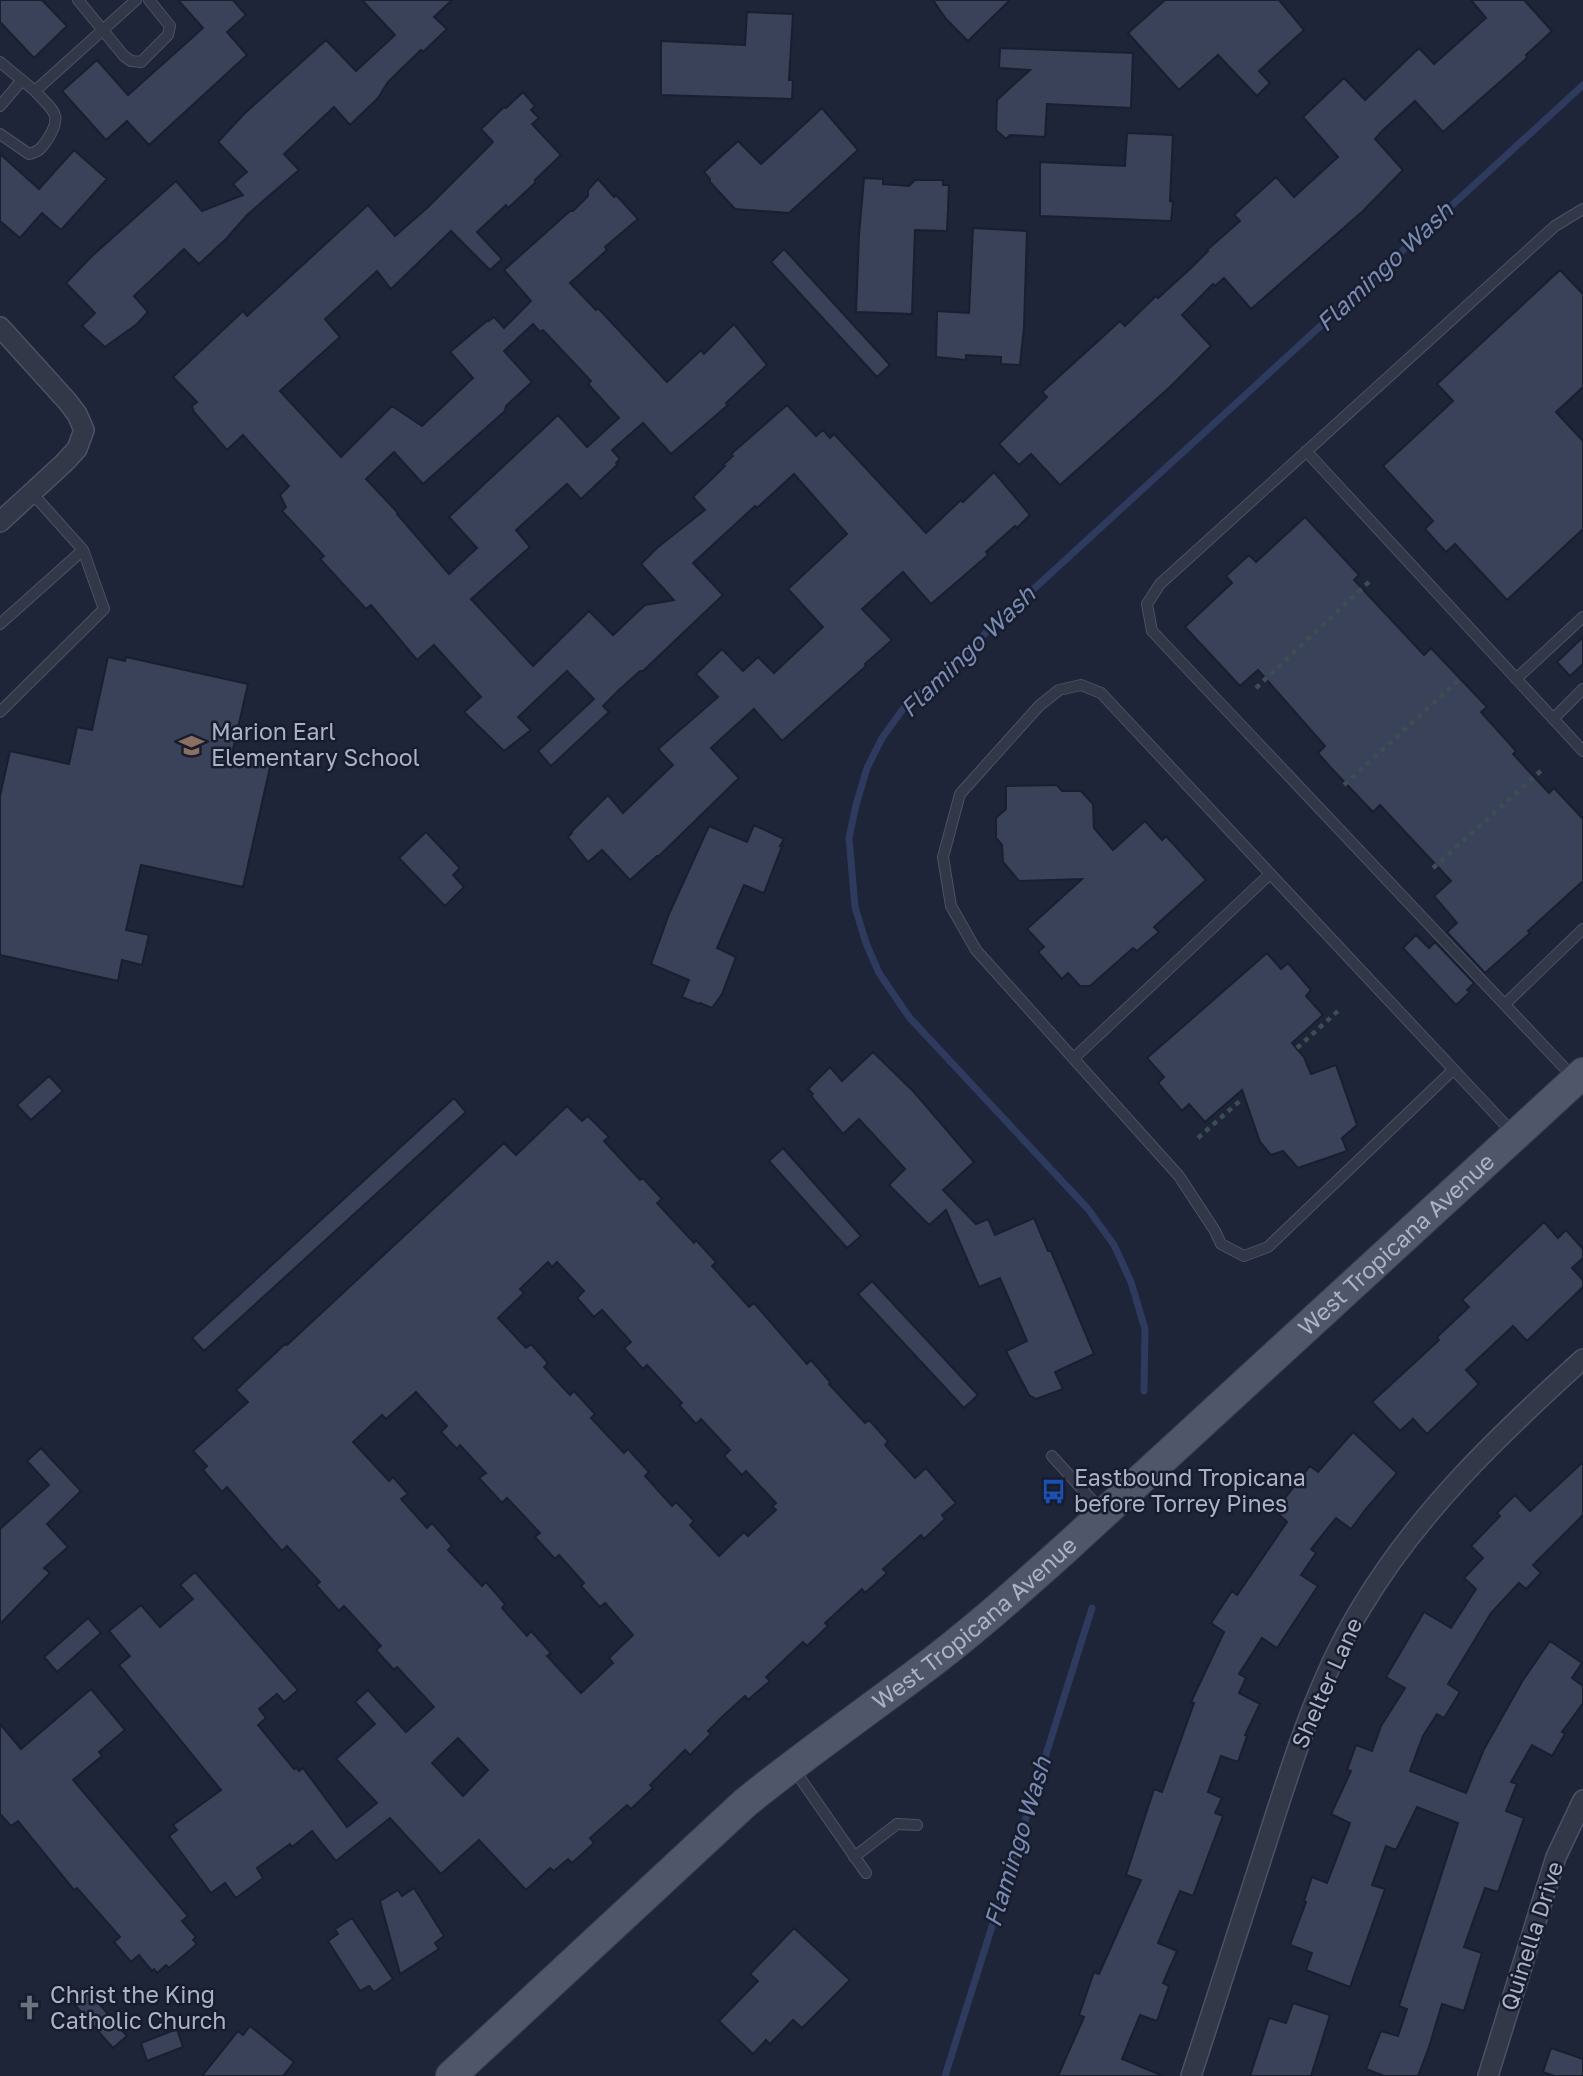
<svg xmlns="http://www.w3.org/2000/svg" width="1583" height="2076" viewBox="0 0 1583 2076" font-family="'Golos Text',sans-serif">
  <style>
    .lines { fill: none; stroke-linecap: round; stroke-linejoin: round }
    .stream { stroke: #2e3b5e; stroke-width: 7 }
    .building { fill: #3a4259; stroke: #191f2f; stroke-width: 2; fill-rule: evenodd }
    .lane-casing { stroke: #4c5264; stroke-width: 12 }
    .street-casing { stroke: #4c5264; stroke-width: 22 }
    .primary-casing { stroke: #3b4152; stroke-width: 32 }
    .path { stroke: #3a4e54; stroke-width: 4.5; stroke-dasharray: 5 5; stroke-linecap: butt }
    .lane { stroke: #323848; stroke-width: 10 }
    .street { stroke: #323848; stroke-width: 19 }
    .primary { stroke: #4f5669; stroke-width: 30 }
    .labels { text-anchor: middle; stroke-width: 5; stroke-linejoin: round; paint-order: stroke }
    .poi-label { font-size: 23px; fill: #abb1c6; stroke: #171d2d; text-anchor: start }
    .street-label { font-size: 23px; fill: #abb1c6; stroke: #171d2d }
    .water-label { font-size: 24px; font-style: italic; fill: #798ab5; stroke: #171d2d }
  </style>
  <rect width="100%" height="100%" fill="#1e2538"/>
  <g class="lines">
    <!-- stream -->
    <path class="stream" d="M1144 1391 1145 1329 1131 1282 1114 1245 1088 1209 909 1017 879 973 866 943 855 907 849 838 856 805 867 768 882 738 903 709 1583 85
      M945 2076 1092 1608"/>
  </g>
  <!-- building -->
  <path class="building" d="M0 0H42L67 26 34 58 0 22Z
    M178 0H233L246 15 227 32 247 55 149 145 127 121 106 140 62 91 97 60 128 95 203 28Z
    M362 0H452L434 17 447 29 423 52 421 50 388 82 378 98 350 125 334 107 284 154 299 170 247 215 227 238 199 264 184 249 134 296 148 312 137 324 105 347 82 326 95 313 66 283 92 256 176 181 202 211 243 195 233 184 247 172 218 142 244 114 326 40 356 71 395 35Z
    M933 0H1010L968 41 946 19Z
    M1165 0H1279L1304 30 1259 71 1270 83 1257 96 1218 55 1179 90 1128 33Z
    M1471 0H1524L1552 31 1526 55 1527 58 1443 132 1415 101 1382 131 1375 139 1403 170 1363 211 1251 309 1224 278 1215 286 1213 284 1182 315 1211 346 1170 387 1060 485 1031 454 1019 465 999 444 1047 397 1042 392 1120 321 1125 326 1156 296 1158 298 1191 268 1208 251 1207 250 1240 221 1234 215 1276 177 1294 197 1338 157 1303 117 1344 78 1365 100 1419 48 1434 64 1486 18Z
    M747 12 793 14 789 80H793L792 99 661 95V41L745 45Z
    M1000 48 1133 53 1131 108 1047 104 1045 137 1010 135 1006 139 996 130 997 100 1030 70 999 68Z
    M523 92 535 106 531 110 539 118 532 124 561 155 535 180V183L508 208 506 205 477 232 502 259 490 270 451 231 391 289 377 271 325 319 340 337 280 391 341 457 392 406 422 426 473 378 450 352 488 320 489 321 494 317 504 328 531 301 504 270 570 211H573L588 196V190L598 179 614 197 616 195 638 219 605 247 607 250 570 283 596 310 598 308 667 382 701 350 704 354 734 324 767 365 726 403 728 405 671 454 643 423 612 450 620 459 616 463 617 465 581 499 567 484 516 530 530 547 471 599 533 666 589 611 613 635 645 605 674 600 641 564 658 547 705 510 693 497 725 466 723 465 733 456 731 454 787 405 816 436 823 430 830 438 834 434 926 533 961 500 963 502 994 472 1030 515 1017 528 1015 526 986 552 988 555 931 604 903 572 896 578 862 609 892 640 865 664 866 666 782 741 754 709 724 736 711 748 739 778 659 856H657L630 880 602 850 588 862 568 837 572 833 571 832 608 795 623 813 673 765 658 749 718 697 696 674 722 649 743 671 758 657 774 673 823 627 788 589 847 534 794 474 757 508 755 506 693 563 723 595 643 671H640L619 690 603 706 609 712 551 766 538 751 594 699 567 671 518 717 531 730 504 751 464 712 481 697 434 645 417 660 371 605 366 609 320 559 324 556 282 511 286 507 280 495 289 486 243 435 227 450 194 412 192 406 197 402 173 377 243 311 247 316 368 205 395 236 427 208 493 142 481 129 504 107 506 108ZM533 324 540 332 543 330 591 381 588 384 619 418 587 447 558 415 449 517 477 548 449 574 397 514 398 513 366 479 394 452 423 484 505 411 506 406 532 382 504 351Z
    M822 108 858 150 789 213 735 209 710 182V179L704 172 738 141 761 164Z
    M1127 133 1173 135 1170 201 1173 202 1171 221 1040 216V162L1125 166Z
    M74 150 107 179 61 230 42 213 20 238 0 221V154L39 189Z
    M864 178 883 179V184L909 186 915 180H943V185H949L947 231 915 230 912 314 856 312 859 235Z
    M973 228 1027 231 1024 327 1020 365 1001 364V357L966 355V360L936 357 937 311 969 313Z
    M784 249 890 365 877 377 771 262Z
    M1560 270 1583 294V387L1556 412 1583 441V529L1507 600 1455 544 1446 552 1425 529 1433 521 1383 466 1453 401 1437 384Z
    M1305 517 1359 575 1354 580 1424 655 1431 648 1487 707 1481 712 1516 751 1513 754 1549 793 1554 788 1583 819V881L1528 931 1530 933 1485 973 1447 932 1457 923 1434 896 1451 881 1380 805 1373 812 1333 770 1318 753 1325 746 1258 670 1240 686 1185 627 1232 583 1226 576 1249 555 1256 562Z
    M1583 637V664L1570 676 1557 662Z
    M108 657 125 661 126 657 248 684 232 754 271 763 243 887 141 865 126 930 149 935 142 965 122 960 118 981 0 955V796L10 751 69 764 77 727 92 730Z
    M1057 785 1062 791H1081L1093 804 1094 828 1113 850 1145 821 1162 840 1166 836 1206 880 1154 927 1159 932 1137 951 1133 948 1090 986H1080L1068 973 1062 979 1038 952 1044 947 1027 929 1082 879 1019 881 1003 862 1002 845 996 838V818L1006 809V786Z
    M754 825 784 839 780 846H782L764 893 744 885 717 948 736 957 722 994 712 1008 700 1003 699 1004 682 997 689 980 651 964 669 914 709 826 747 842Z
    M426 832 460 868 453 875 464 887 445 906 399 858Z
    M1416 935 1429 948 1435 942 1474 983 1467 990 1470 992 1456 1005 1403 948Z
    M1267 953 1281 969 1288 963 1311 990 1306 996 1323 1015 1292 1043 1304 1057 1311 1074 1336 1065 1357 1125 1342 1138 1347 1151 1298 1168 1283 1151 1271 1155 1260 1142 1242 1090 1205 1122 1189 1104 1182 1111 1158 1083 1164 1077 1147 1058Z
    M873 1052 914 1092 974 1162 943 1190 976 1224 988 1219 995 1235 1034 1218 1048 1251H1051L1094 1354 1055 1372 1063 1389 1036 1399 1029 1395 1006 1351 1027 1341 1000 1278 979 1287 946 1210 929 1225 889 1185 905 1169 859 1119 843 1134 811 1096 813 1094 808 1089 830 1067 842 1081Z
    M49 1076 63 1091 31 1120 17 1105Z
    M454 1098 466 1112 204 1351 192 1338Z
    M567 1106 582 1121 588 1116 609 1137 604 1141 640 1180 643 1178 662 1199 657 1203 694 1243 696 1240 716 1262 712 1266 749 1307 754 1303 807 1364 811 1360 831 1383 829 1384 865 1423 869 1420 888 1441 885 1445 915 1478 926 1468 956 1503 942 1515 945 1519 924 1539 921 1535 883 1569 887 1573 865 1593 862 1589 825 1623 828 1626 807 1646 803 1642 766 1677 770 1681 748 1700 745 1696 723 1716 708 1731 711 1734 690 1755 685 1750 650 1785 653 1788 631 1809 627 1805 590 1838 594 1843 572 1863 568 1859 554 1871 550 1868 526 1890 479 1840 441 1874 390 1818 336 1861 312 1831 292 1847 290 1844 257 1868 263 1878 236 1898 225 1883 211 1893 169 1836 177 1830 173 1825 221 1790 119 1665 130 1656 109 1631 141 1605 160 1627 193 1599 180 1585 195 1572 298 1690 284 1702 277 1694 259 1709 266 1718 258 1725 294 1769 297 1768 299 1771 303 1768 347 1827 377 1803 336 1759 375 1724 355 1702 368 1690 406 1732 434 1707 397 1667 394 1670 376 1650 381 1646 344 1606 339 1611 316 1585 320 1582 287 1546 282 1551 227 1487 222 1492 203 1470 207 1466 193 1451 248 1402 236 1390 285 1344 287 1345 504 1143 516 1155ZM548 1262 552 1267 557 1262 584 1291 577 1298 594 1317 602 1310 631 1342 624 1348 643 1369 647 1365 682 1403 679 1405 696 1424 701 1419 730 1450 724 1456 742 1475 746 1471 776 1503 772 1506 776 1510 748 1536 744 1532 719 1556 690 1525 694 1521 676 1502 672 1506 645 1476 649 1472 628 1449 624 1453 591 1418 595 1414 574 1391 570 1395 544 1367 548 1363 531 1344 526 1348 498 1318 524 1293 520 1289ZM416 1392 447 1426 441 1432 457 1449 460 1445 486 1473 479 1478 502 1503 507 1498 540 1533 535 1537 555 1559 559 1555 584 1583 581 1586 600 1607 605 1603 633 1635 609 1658 613 1663 581 1693 547 1656 551 1653 531 1631 527 1636 502 1608 505 1604 486 1582 482 1586 448 1550 452 1546 432 1523 427 1528 401 1499 408 1494 393 1477 389 1481 353 1442 382 1415 386 1419ZM458 1738 488 1770 463 1796 432 1763Z
    M783 1148 861 1236 847 1248 769 1161Z
    M1544 1222 1558 1238 1566 1230 1583 1249V1258L1572 1268 1583 1280V1287L1527 1341 1513 1326 1466 1370 1479 1384 1427 1434 1413 1419 1400 1431 1372 1402 1439 1340 1437 1337 1469 1307 1462 1300Z
    M872 1281 978 1395 964 1408 858 1294Z
    M1353 1432 1397 1473 1366 1509 1351 1529 1336 1518 1311 1549 1316 1553 1301 1575 1318 1586 1277 1648 1262 1638 1239 1674 1246 1678 1239 1693 1260 1704 1245 1735 1247 1736 1238 1762 1221 1756 1208 1792 1222 1798 1215 1813 1223 1816 1193 1896 1180 1891 1158 1943 1177 1951 1163 1983 1169 1986 1157 2021 1140 2015 1122 2059 1163 2076H1058L1084 2017 1079 2015 1094 1972 1099 1974 1141 1880 1126 1875 1154 1789 1162 1792 1194 1703 1191 1702 1224 1632 1211 1623 1232 1591 1237 1595 1287 1522 1275 1511 1310 1466 1318 1472Z
    M41 1448 81 1491 47 1524 68 1547 44 1568 50 1573 0 1624V1529L49 1485 27 1461Z
    M1583 1462V1515L1533 1565 1541 1573 1526 1589 1519 1583 1491 1613 1448 1684 1460 1692 1444 1718 1437 1714 1423 1736 1410 1771 1466 1793 1484 1749 1523 1680 1550 1641 1582 1663 1572 1678 1583 1686V1703L1562 1732 1565 1734 1552 1756 1532 1745 1511 1782 1517 1784 1506 1811 1524 1818 1498 1892 1485 1888 1464 1947 1482 1953 1464 2011 1442 2004 1429 2047 1418 2076H1384L1366 2069 1381 2031 1398 2036 1407 2009 1399 2006 1458 1823 1417 1807 1396 1850 1386 1846 1372 1885 1385 1889 1350 1987 1306 1970 1312 1953 1290 1945 1306 1902 1304 1901 1312 1877 1327 1883 1350 1823 1331 1814 1351 1771 1347 1770 1356 1745 1372 1751 1381 1726 1405 1688 1386 1677 1424 1612 1451 1628 1476 1589 1464 1578 1483 1558 1471 1546 1500 1516 1497 1513 1515 1495 1530 1511Z
    M88 1618 101 1633 57 1672 44 1657Z
    M91 1689 125 1730 99 1752 102 1756 73 1780 188 1916 182 1921 196 1937 193 1940 197 1944 169 1968 166 1965 157 1973 154 1969 152 1971 139 1955 131 1962 114 1942 120 1937 77 1888 74 1890 18 1821 11 1826 0 1814V1724L21 1749Z
    M414 1888 444 1936 435 1943 439 1949 400 1974 380 1901 398 1890 402 1896Z
    M352 1918 393 1979 374 1992 369 1986 360 1991 328 1941 338 1934 335 1929Z
    M794 1928 850 1980 802 2028 793 2020 770 2044 766 2040 753 2054 719 2021 758 1981 750 1974Z
    M88 1991 127 2036 113 2048 74 2004Z
    M1293 2003 1330 2015 1311 2076H1250L1269 2018 1286 2023Z
    M250 2026 294 2062 283 2076H202L238 2031 243 2035Z
    M177 2029 183 2047 147 2061 141 2043Z
    M1551 2048 1583 2059V2076H1554L1543 2072Z"/>
  <g class="lines">
    <defs>
      <path id="lane" d="M78 0 124 56 131 61 141 62 168 35 170 26 149 0
        M0 62 35 91 136 0
        M0 106 22 80
        M0 134 29 154C38 152 42 148 47 140 64 114 53 111 35 91
        M1306 451 1583 751
        M0 624 83 550
        M1516 679 1583 617
        M0 712 104 609 83 550 32 493
        M1553 719 1583 689
        M1505 1004 1583 929
        M1074 1058 1270 874
        M1453 1070 1268 1247 1244 1256 1221 1244 1215 1231 1179 1176 976 950 951 906 943 857 960 794 1039 706 1059 690 1081 685 1101 693 1513 1133
        M1573 1077 1152 631 1147 604 1160 584 1555 226 1583 209
        M1052 1456 1101 1510
        M793 1768 866 1873
        M854 1857 897 1824 917 1825"/>
      <path id="street" d="M0 327 67 401 77 414 84 430 77 449 64 463 0 522
        M1191 2076C1217 1997 1242 1918 1268 1838 1293 1760 1318 1679 1361 1608 1419 1511 1500 1434 1583 1359
        M1488 2076 1556 1857 1583 1800"/>
      <g id="primary">
        <path id="s1" d="M451 2076 745 1803C800 1758 858 1718 915 1675 968 1636 1017 1592 1066 1548L1583 1073"/>
      </g>
    </defs>
    <!-- lane casing -->
    <use href="#lane" class="lane-casing"/>
    <!-- street casing -->
    <use href="#street" class="street-casing"/>
    <!-- primary casing -->
    <use href="#primary" class="primary-casing"/>
    <!-- path -->
    <path class="path" d="M1256 688 1371 580
      M1344 785 1461 678
      M1433 868 1544 768
      M1297 1048 1339 1010
      M1198 1138 1242 1099"/>
    <!-- lane -->
    <use href="#lane" class="lane"/>
    <!-- street -->
    <use href="#street" class="street"/>
    <!-- primary -->
    <use href="#primary" class="primary"/>
  </g>
  <!-- icons -->
  <defs>
    <symbol id="school-bare" viewBox="-9 -9 18 18"><path d="M0-5L7-2L0 1L-7-2ZM-4 1L0 2.5L4 1V4Q0 6-4 4Z" fill="#8d6e63" stroke="#171d2d" stroke-width="2.5" paint-order="stroke"/></symbol>
    <symbol id="bus-bare" viewBox="-9 -9 18 18"><path d="M-5-6H5V4H4V6H2V4H-2V6H-4V4H-5ZM-3.5-4V0h7V-4ZM-3.5 1.2v1.5H-2V1.2ZM2 1.2v1.5H3.5V1.2Z" fill="#1a4fb4" stroke="#171d2d" stroke-width="2.5" paint-order="stroke"/></symbol>
    <symbol id="church-bare" viewBox="-9 -9 18 18"><path d="M-1.2-6h2.4v3.5h3.3v2.4h-3.3V6h-2.4V-.1h-3.3v-2.4h3.3Z" fill="#6b7280" stroke="#171d2d" stroke-width="2.5" paint-order="stroke"/></symbol>
  </defs>
  <g fill-rule="evenodd">
    <use href="#school-bare" x="174" y="728" width="35" height="35"/>
    <use href="#bus-bare" x="1036" y="1474" width="35" height="35"/>
    <use href="#church-bare" x="12" y="1990" width="35" height="35"/>
  </g>
  <g class="labels">
    <!-- poi labels -->
    <g class="poi-label">
      <text x="211" y="740">Marion Earl<tspan x="211" dy="26">Elementary School</tspan></text>
      <text x="1074" y="1486">Eastbound Tropicana<tspan x="1074" dy="26">before Torrey Pines</tspan></text>
      <text x="50" y="2003">Christ the King<tspan x="50" dy="26">Catholic Church</tspan></text>
    </g>
    <!-- street labels -->
    <g class="street-label">
      <text dy="8" stroke="none"><textPath href="#s1" startOffset="1260">West Tropicana Avenue</textPath></text>
      <text dy="8" stroke="none"><textPath href="#s1" startOffset="693">West Tropicana Avenue</textPath></text>
      <text transform="translate(1327 1683) rotate(-66)" y="8">Shelter Lane</text>
      <text transform="translate(1532 1936) rotate(-72)" y="8">Quinella Drive</text>
    </g>
    <!-- water labels -->
    <g class="water-label">
      <text transform="translate(1385 267) rotate(-43)" y="8">Flamingo Wash</text>
      <text transform="translate(968 652) rotate(-44)" y="8">Flamingo Wash</text>
      <text transform="translate(1018 1842) rotate(-73)" y="8">Flamingo Wash</text>
    </g>
  </g>
</svg>
